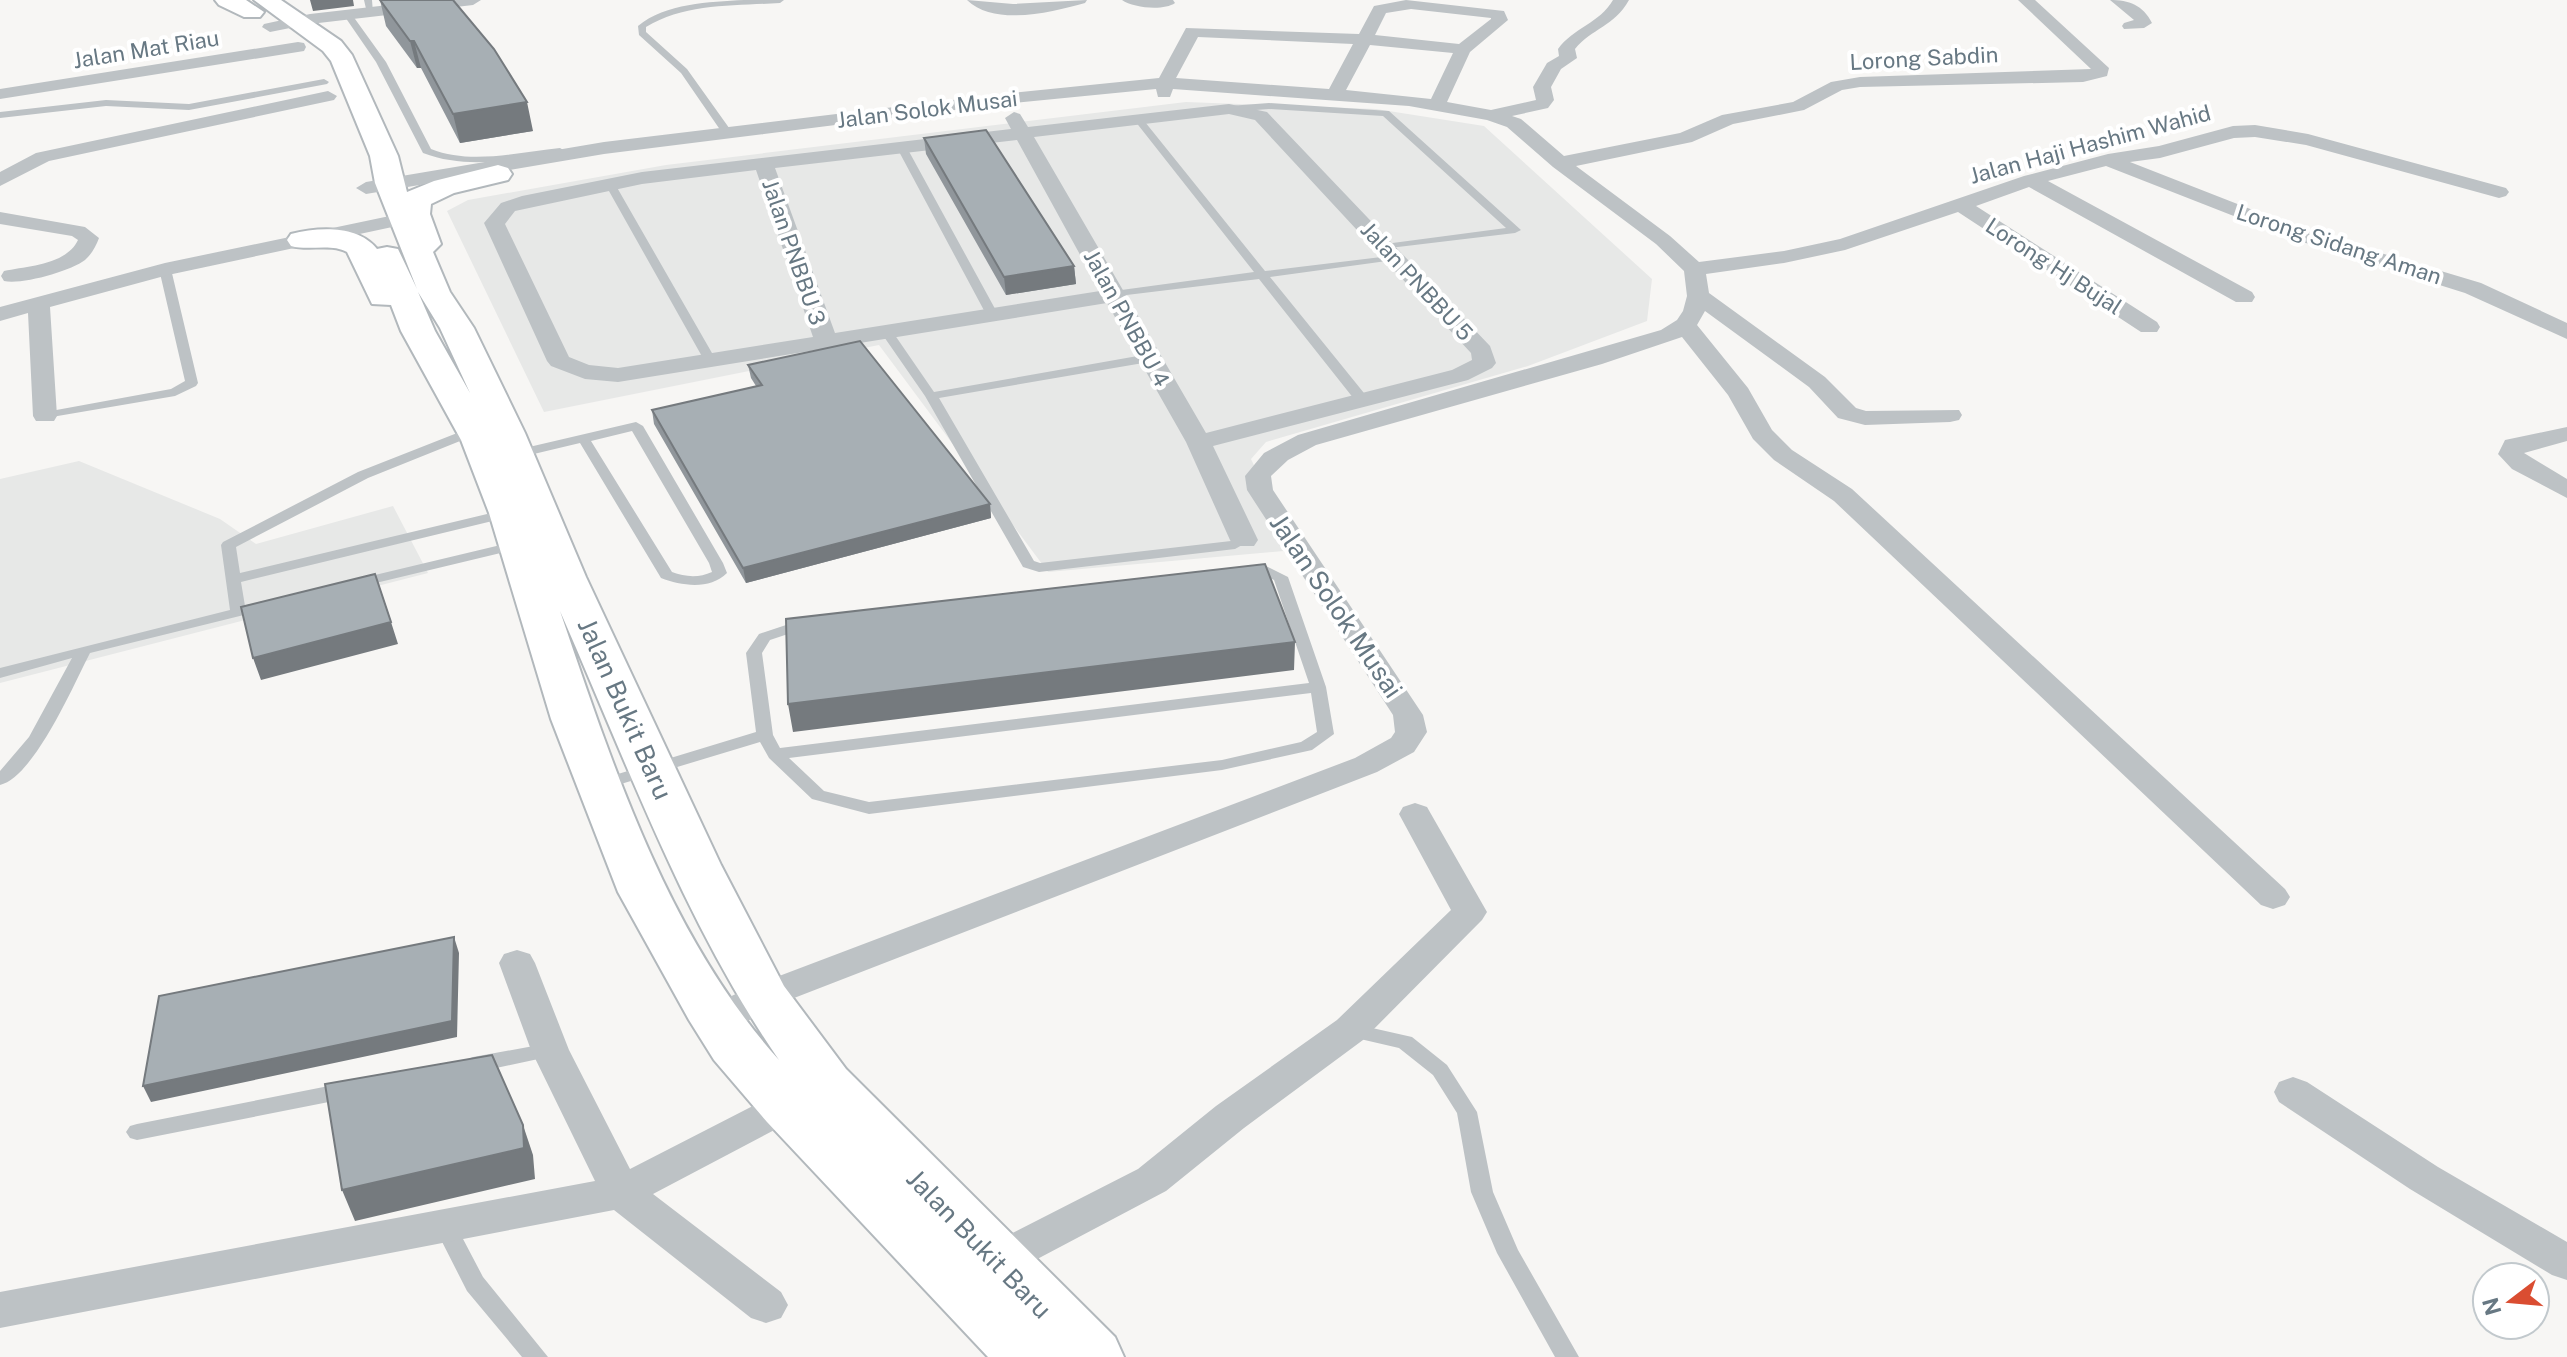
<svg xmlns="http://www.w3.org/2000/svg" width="2567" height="1357" viewBox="0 0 2567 1357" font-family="'Public Sans',sans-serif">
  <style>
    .built { fill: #e7e8e7 }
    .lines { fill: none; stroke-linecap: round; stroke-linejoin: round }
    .secondary-casing { stroke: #b2b8bc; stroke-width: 4 }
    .service { fill: #bdc2c5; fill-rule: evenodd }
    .minor { fill: #bdc2c5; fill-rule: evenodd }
    .secondary { fill: #fff; fill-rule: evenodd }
    .wall { fill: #90969b }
    .shaded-wall { fill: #757a7e }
    .building { fill: #a7afb4; stroke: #757a7e; stroke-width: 2 }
    .labels { text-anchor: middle; stroke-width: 8; stroke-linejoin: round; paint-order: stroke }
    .far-street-label { font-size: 22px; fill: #677883; stroke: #fff }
    .street-label { font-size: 26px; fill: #677883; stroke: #fff }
  </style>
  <rect width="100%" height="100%" fill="#f7f6f4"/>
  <!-- built -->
  <path class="built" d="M1186 102 1376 109 1484 126 1652 279 1647 321 1528 366 1266 442 1251 459 1294 550 1048 572 879 345 544 412 447 211 468 200 666 165Z
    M79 461 220 519 256 544 393 506 428 573 0 683V479Z"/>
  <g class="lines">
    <defs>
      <path id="secondary" d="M215 0H246L264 12 260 17H244L219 5Z
        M254 0H281L341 41 352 55 398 156 407 192 434 181 498 165 508 168 512 174 508 180 454 193 431 204 430 214 441 244 433 252 450 292 474 328 525 433 586 577 721 865 784 986 846 1069 1115 1337 1124 1357H988L767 1122 714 1060 689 1020 618 892 551 719 489 513 461 440 401 331 391 305 372 304 347 252C331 243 309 251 291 246L287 240 291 234C319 227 358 225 377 249L387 247 398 249 417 289 375 183 370 156 331 61 323 51ZM418 292 440 328 470 393 435 331ZM560 611C627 763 685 924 779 1060 668 936 613 767 560 611Z"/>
    </defs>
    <!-- secondary casing -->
    <use href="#secondary" class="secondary-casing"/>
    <!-- service -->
    <path class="service" d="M364 0H372L373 13H367Z
      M744 0H784L780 3C735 6 686 3 646 27V32L687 69 732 132 727 135 723 134 681 73 639 35 638 26C666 3 709 2 744 0Z
      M344 12H350L386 62 431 149C471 165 519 152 560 148L565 151 560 154C515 159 467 170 423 153L376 62 343 14Z
      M324 79 329 82 327 84 189 110 106 106 0 118V112L106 100 189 104Z
      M1269 103 1389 111 1521 230 1515 233 1381 249 1379 247 1385 244 1506 228 1383 116 1269 109 1229 112 1224 109 1229 106Z
      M1138 116 1141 117 1265 271 1398 255V259L1394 260 1270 277 1368 398V404H1358L1259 279 1110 297V293L1114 291 1254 272 1135 121 1133 119Z
      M901 143 906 146 999 316 997 319 993 320 987 316 896 146Z
      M606 182 615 184 716 360 714 363H706L704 360 605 184Z
      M165 266 171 269 198 383 196 386 175 396 40 419V413L171 389 185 381 159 269Z
      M886 327 890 328 934 392 1149 354 1155 358 1149 362 939 398 1034 561 1040 563 1231 541 1244 536 1251 540 1235 549 1039 572 1023 567 925 396 880 331Z
      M636 422 643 426 723 563 727 573C710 590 682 586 661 578L580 443 517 458 510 454 512 451ZM632 431 709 563 712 572C699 578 685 577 672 572L591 441Z
      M475 426 480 427V433L368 478 236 547 240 573 508 509 515 513 513 516 241 582 245 606 263 601 271 606 268 609 90 653C74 684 34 777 0 785V771L29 737 72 658 0 678V668L230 610 221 545 223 542 358 472Z
      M517 541 524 545 522 548 359 587 352 583 354 580Z
      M1266 566 1288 577 1326 687 1334 734 1312 750 1222 770 869 814 812 799 769 758 760 742 601 790 592 785 595 781 756 732 746 653 759 634 807 618ZM1264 575 1274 580 1309 683 780 748 773 735 762 653 770 640 809 627ZM1311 693 1317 732 1301 742 1222 760 869 802 824 791 789 758Z
      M1350 1023 1412 1037 1447 1065 1477 1112 1493 1192 1518 1250 1579 1357H1555L1497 1253 1471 1192 1457 1113 1433 1075 1399 1048 1343 1035 1340 1030 1343 1025Z
      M550 1043 557 1045 560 1050 557 1055 473 1073 466 1070 463 1065 466 1060 473 1057Z
      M349 1082 356 1085 359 1090 356 1095 349 1098 137 1140 130 1138 126 1132 130 1126 137 1124Z
      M444 1215 452 1218 483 1277 548 1357H522L467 1291 433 1224 436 1218Z"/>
    <!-- minor -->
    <path class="minor" d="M432 0H481L473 5 310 24 270 32 262 27 264 24 310 14Z
      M967 0 1013 4 1087 0 1085 3C1052 12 995 27 967 0Z
      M1122 0H1173L1175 3C1164 11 1133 8 1122 0Z
      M1406 0 1504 11 1508 20 1470 52 1447 102 1491 110 1536 100 1533 87 1547 63 1559 56 1558 49C1573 28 1600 23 1613 0H1629C1614 27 1592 28 1575 49L1577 58 1561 69 1551 87 1554 100 1548 108 1512 116 1521 119 1564 156 1680 133 1722 115 1793 102 1831 82 1860 77 2091 69 2018 0H2035L2109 68 2107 76 2083 82 1860 87 1842 90 1804 110 1733 124 1692 142 1576 166 1670 236 1699 262 1784 251 1840 239 2024 176 2108 154 2159 146 2233 126 2255 125 2308 134 2506 188 2509 192 2506 196 2499 198 2306 145 2255 137 2234 138 2160 158 2130 162 2304 230 2481 283 2567 323V339L2465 293 2290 238 2106 166 2048 181 2252 292 2255 297 2252 302H2236L2029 187 1976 206 2157 322 2160 327 2157 332H2141L1958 212 1845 250 1784 263 1706 274 1709 293 1825 377 1856 408 1866 411 1959 410 1962 415 1959 420 1950 422 1865 425 1838 418 1809 387 1705 311 1697 325 1748 388 1772 430 1792 450 1852 489 2285 889 2290 897 2285 905 2273 909 2261 905 1834 501 1774 460 1753 439 1728 395 1682 337 1602 364 1316 445 1288 460 1271 476 1273 490 1423 715 1427 732 1414 752 1377 772 776 1005C753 1017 728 1037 703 1030L697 1020 703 1010 750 987 1355 758 1391 738 1395 732 1393 715 1247 490 1245 476 1264 453 1298 435 1661 330 1677 320 1683 311 1687 296 1684 271 1656 244 1553 167 1507 127 1487 120 1409 106 1173 89 1170 97H1158L1156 89 1002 104 604 154 366 194 356 188 366 182 604 142 1002 94 1159 78 1186 28 1359 34 1374 6ZM1411 9 1491 18V19L1459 44 1375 35 1386 13ZM1198 37 1353 44 1329 89 1176 78ZM1370 45 1453 53 1431 99 1346 90Z
      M2110 0C2129 0 2143 5 2152 23L2144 28 2124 29 2122 26 2124 23 2134 20Z
      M298 42 304 43 306 47 304 51 0 99V89Z
      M328 91 337 96 334 100 49 161 0 186V172L36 153Z
      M1229 104 1267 112 1490 346 1496 363 1492 368 1468 380 1213 446 1258 540 1254 546H1234L1230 540 1186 442 1107 303 618 382 585 379 551 366 547 361 484 223 501 203 522 196 642 172 1011 129 1005 118 1014 112 1020 114 1028 127ZM1229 114 1255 120 1471 353 1472 360 1452 370 1206 433 1034 137ZM1017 140 1100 291 835 333 775 168ZM756 170 813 337 618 368 589 365 569 357 505 224 515 211 642 184Z
      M0 212 85 227 99 238C96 246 92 254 85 260 71 271 22 285 4 281L1 276 4 271C28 266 66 265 78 240L72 236 0 224Z
      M404 213 411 215 414 219 411 223 168 275 50 307 57 416 54 421H36L33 416 28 313 0 321V307L165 263Z
      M2567 427V441L2524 453 2567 479V498L2512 469 2498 454 2505 440Z
      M1415 803 1427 807 1487 912 1482 920 1363 1040 1244 1128 1166 1191 1011 1273 996 1278 981 1273 975 1261 981 1249 1138 1169 1216 1106 1337 1020 1451 910 1399 814 1403 807Z
      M517 950 530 954 535 963 569 1050 630 1169 786 1089 800 1084 814 1089 819 1099 814 1109 653 1194 781 1292 788 1305 781 1318 766 1323 751 1318 614 1210 0 1328V1292L595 1181 531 1050 499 963 504 954Z
      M2293 1077 2307 1082 2438 1167 2567 1242V1280L2552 1275 2410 1189 2279 1102 2274 1092 2279 1082Z"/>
    <!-- secondary -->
    <use href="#secondary" class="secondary"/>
  </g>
  <!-- wall -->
  <path class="wall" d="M380 0 533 131 460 143 421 68H417L386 26Z
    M924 138 1074 266 1076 284 1006 295 926 154Z
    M748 365 990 504 991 518 746 583 654 424 652 410 756 386 751 378Z"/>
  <!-- shaded-wall -->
  <path class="shaded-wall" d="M310 0H353L354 6 313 11Z
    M410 41H414L421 68H417Z
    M527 102 533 131 460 143 453 114Z
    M1074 266 1076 284 1006 295 1004 277Z
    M990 504 991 518 746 583 743 568Z
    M391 622 398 644 261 680 253 658Z
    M1295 642 1294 670 793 732 788 704Z
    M454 937 459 953 457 1037 151 1102 143 1086Z
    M523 1125 533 1155 535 1179 355 1221 342 1190Z"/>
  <!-- building -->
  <path class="building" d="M380 0H453L494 49 527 102 453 114 414 41H410Z
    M986 130 1074 266 1004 277 924 138Z
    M860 341 990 504 743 568 652 410 762 385 748 365Z
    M1265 564 1295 642 788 704 786 619Z
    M375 574 391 622 253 658 241 607Z
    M454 937 452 1021 143 1086 159 996Z
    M492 1055 523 1125 524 1148 342 1190 325 1084Z"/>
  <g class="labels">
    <!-- far-street labels -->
    <g class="far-street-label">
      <text transform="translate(146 49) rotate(-9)" y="8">Jalan Mat Riau</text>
      <text transform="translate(1924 58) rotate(-3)" y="8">Lorong Sabdin</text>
      <text transform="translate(927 109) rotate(-7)" y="8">Jalan Solok Musai</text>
      <text transform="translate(2090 144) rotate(-15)" y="8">Jalan Haji Hashim Wahid</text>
      <text transform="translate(2339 244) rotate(18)" y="8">Lorong Sidang Aman</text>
      <text transform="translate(794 252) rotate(71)" y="8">Jalan PNBBU 3</text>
      <text transform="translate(2054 266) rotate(33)" y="8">Lorong Hj Bujal</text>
      <text transform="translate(1417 281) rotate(47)" y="8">Jalan PNBBU 5</text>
      <text transform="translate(1127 318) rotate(61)" y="8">Jalan PNBBU 4</text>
    </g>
    <!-- street labels -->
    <g class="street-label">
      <text transform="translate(1336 606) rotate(56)" y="9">Jalan Solok Musai</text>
      <text transform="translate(625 709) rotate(66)" y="9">Jalan Bukit Baru</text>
      <text transform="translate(979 1244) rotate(46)" y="9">Jalan Bukit Baru</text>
    </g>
  </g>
  <!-- north arrow -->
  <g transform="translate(2511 1301) rotate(254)"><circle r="38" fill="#ffffff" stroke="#c2c9cd" stroke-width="2"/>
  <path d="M0-6L14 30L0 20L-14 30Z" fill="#da4d31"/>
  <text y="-12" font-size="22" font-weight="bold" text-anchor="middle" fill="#677883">N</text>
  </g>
</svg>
